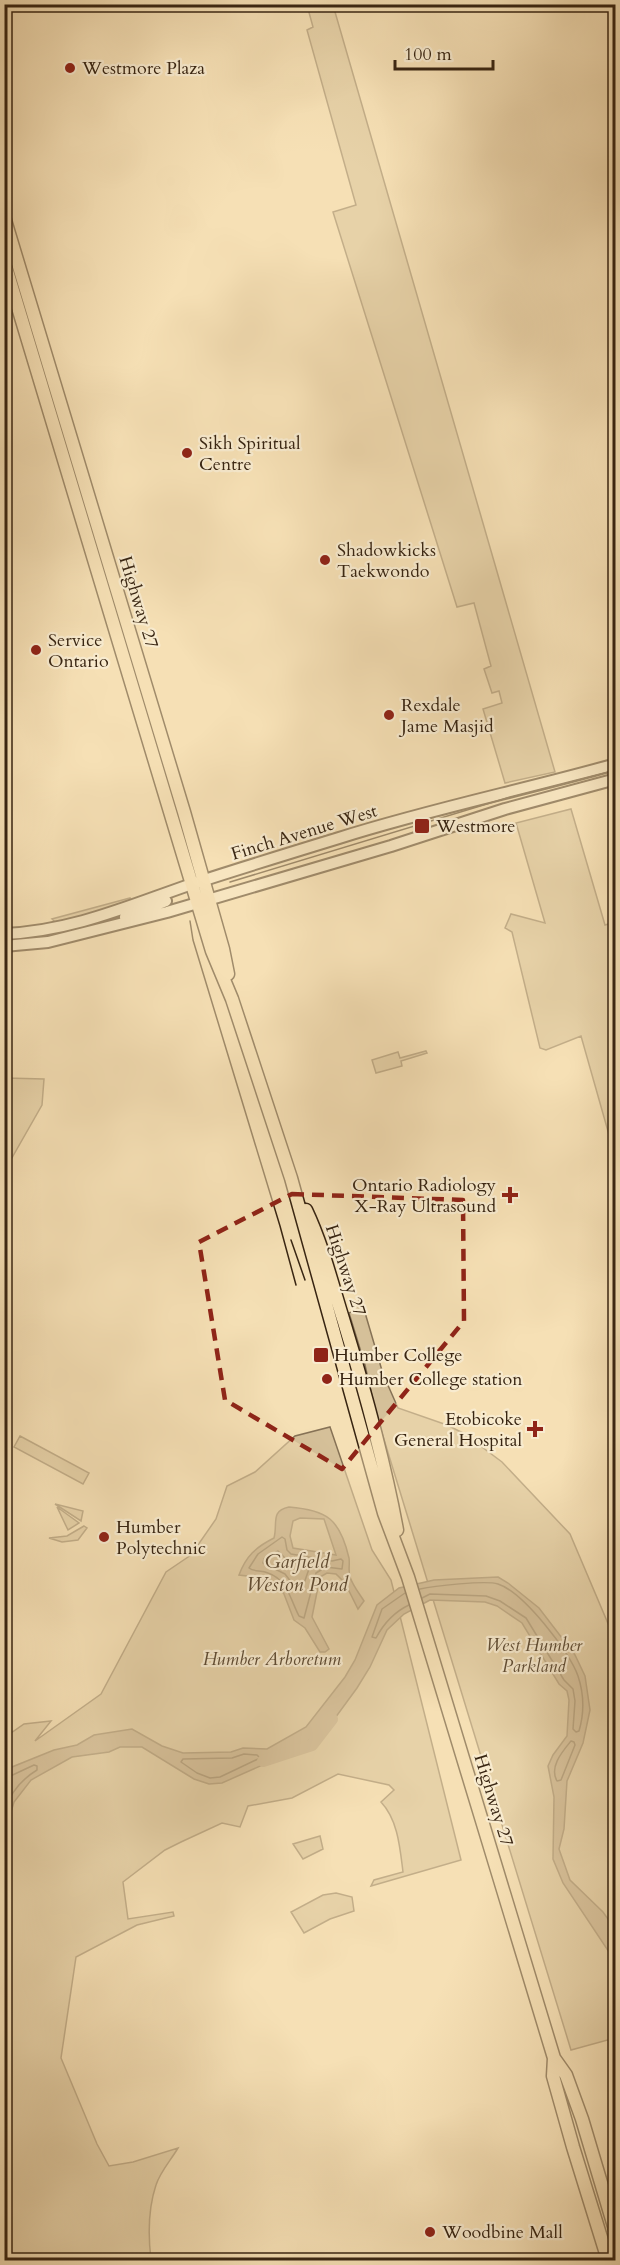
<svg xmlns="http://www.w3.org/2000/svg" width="620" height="2265" viewBox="0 0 620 2265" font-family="Cardo,serif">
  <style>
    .green { fill: #d5c099; stroke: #867256; stroke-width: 1.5 }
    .water { fill: #b5a07e; stroke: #836f53; stroke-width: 1.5; fill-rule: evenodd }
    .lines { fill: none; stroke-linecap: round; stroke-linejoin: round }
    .shore { stroke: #766248; stroke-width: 1.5 }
    .river { stroke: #b5a07e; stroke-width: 12 }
    .secondary-casing { stroke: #382512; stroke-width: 14 }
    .primary-casing { stroke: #382512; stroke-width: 15 }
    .secondary { stroke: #f8ebcf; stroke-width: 10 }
    .primary { stroke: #f5e0b5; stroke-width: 12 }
    .tram { stroke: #382512; stroke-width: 1.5 }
    .marked { fill: none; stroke: #8f2418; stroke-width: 4.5; stroke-dasharray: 12 8; stroke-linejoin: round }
    .poi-dot { fill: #8f2418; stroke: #f8ebcf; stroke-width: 2 }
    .labels { text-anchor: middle; stroke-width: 4.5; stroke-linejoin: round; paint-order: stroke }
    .poi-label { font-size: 18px; fill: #382512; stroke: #f8ebcf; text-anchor: start }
    .street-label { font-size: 18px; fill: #382512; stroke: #f8ebcf }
    .park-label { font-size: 18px; font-style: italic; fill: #5f4c34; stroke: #f8ebcf }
    .water-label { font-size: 20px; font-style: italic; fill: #5e4a32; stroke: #f8ebcf }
  </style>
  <rect width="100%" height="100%" fill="#f5e0b5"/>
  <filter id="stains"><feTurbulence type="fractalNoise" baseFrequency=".00333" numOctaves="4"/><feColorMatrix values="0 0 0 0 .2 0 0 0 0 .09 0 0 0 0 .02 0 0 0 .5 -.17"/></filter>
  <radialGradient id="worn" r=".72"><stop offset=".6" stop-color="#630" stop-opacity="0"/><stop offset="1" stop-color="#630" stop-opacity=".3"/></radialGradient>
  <!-- green -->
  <path class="green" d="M307 5H333L555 772 505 783 483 709 502 703 499 691 492 693 484 669 491 666 474 603 457 607 333 212 356 205 307 30 313 27Z
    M571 809 605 925 615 922V1156L581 1036 546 1050 540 1048 512 932 505 928 511 914 545 923 516 823Z
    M130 898 131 903 56 923 52 919Z
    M426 1051 427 1053 401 1061 402 1066 376 1073 372 1060 398 1052 400 1058Z
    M5 1078 44 1079 42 1105 5 1170Z
    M361 1299 383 1374 398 1408 447 1425 463 1433 502 1462 570 1534 615 1640V2038L571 2050 375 1410 365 1365 349 1313 354 1311V1305Z
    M330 1427 372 1550 391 1580 461 1860 371 1886 374 1880 403 1872C400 1848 398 1820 381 1802L394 1790 389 1785 338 1774 292 1798 248 1806 240 1827 222 1823 181 1842 165 1850 123 1882 128 1919 173 1912 174 1916 137 1925 76 1957 61 2058 97 2144 109 2166 133 2162 178 2148C171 2160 160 2172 156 2185 148 2209 148 2235 151 2260H5L4 1738 24 1724 51 1721 35 1741 101 1694 166 1572 191 1555 216 1519 227 1486 255 1472 295 1436Z
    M20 1436 89 1473 83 1484 14 1447Z
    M55 1504 83 1511 81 1521Z
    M57 1507 79 1523 68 1530Z
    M84 1526 87 1528 78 1540 62 1542 49 1538 67 1536Z
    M320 1836 323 1849 303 1859 293 1844Z
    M336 1893 352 1897 354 1911 330 1919 304 1933 291 1912 323 1895Z"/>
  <!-- water -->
  <path class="water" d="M289 1507C327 1510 340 1519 349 1558 350 1564 348 1571 350 1577 353 1586 359 1593 364 1601L358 1609 345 1583 336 1574 327 1573 320 1577 312 1617 329 1649 325 1652H320L305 1628 294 1620 284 1594 277 1584 265 1578 239 1575C246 1556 256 1547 274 1538 278 1523 270 1511 289 1507ZM300 1518 324 1519 336 1555 293 1548 290 1536 293 1521Z
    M498 1577 508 1583 539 1608 575 1655 585 1676 590 1710 583 1743 567 1781 564 1829 559 1849 570 1880 603 1912 615 1929V1961L563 1883 553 1859 554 1797 548 1766 553 1755 567 1736 569 1700 567 1691 559 1684 522 1623 497 1606 485 1602 430 1600 404 1614 387 1630 370 1667 357 1688 330 1725 293 1752 277 1757 267 1763 222 1783 209 1784 194 1779 142 1747H120L109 1752 72 1757 31 1780 14 1802 5 1832V1775L12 1767 54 1750 77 1745 94 1735 132 1729 162 1746 183 1753 231 1752 243 1748 267 1749 306 1727 345 1677 355 1660 377 1605 399 1588 434 1580Z"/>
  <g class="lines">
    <!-- shore -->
    <path class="shore" d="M282 1537 285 1539 287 1550 291 1554 332 1561 341 1559 343 1561 342 1569 326 1567 316 1573 304 1618 299 1616C290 1599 288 1580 268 1573 261 1570 254 1572 249 1568L258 1554Z
      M278 1551 288 1561 310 1566 301 1592 298 1591 285 1574 263 1563 264 1559Z
      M420 1589C433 1586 486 1580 498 1584 523 1592 570 1652 578 1676 584 1694 584 1714 579 1731L576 1732 573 1729 575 1701 573 1689 564 1680 526 1618 500 1601 486 1596 430 1594 422 1598
      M405 1593 382 1609 372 1637 376 1638C384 1623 394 1612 409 1605
      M571 1741 574 1742 575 1745 561 1780 557 1781C549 1767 562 1752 571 1741Z
      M244 1754 257 1755 260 1758 220 1777 210 1778 197 1773 181 1762 183 1759 232 1758Z
      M4 1779 34 1765 37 1766V1770C22 1779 10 1794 4 1811"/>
    <!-- river -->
    <path class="river" d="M263 1761 312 1745 332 1719"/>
    <defs>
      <path id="secondary" d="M125 917 166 901
        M4 934C73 931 128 906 192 884 241 868 290 853 339 838 430 809 524 790 616 764
        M4 946 48 942 167 912 391 846 505 809 616 779"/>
      <path id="primary" d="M4 217 184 812 223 949 228 974
        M4 261 212 951 232 999 291 1178 384 1513 408 1577 554 2058 566 2075 582 2119 616 2233
        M306 1210C323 1246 332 1284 344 1322 365 1391 384 1459 397 1530
        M554 2058 553 2076 573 2147 608 2260"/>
    </defs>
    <!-- secondary casing -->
    <use href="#secondary" class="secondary-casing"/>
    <!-- primary casing -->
    <use href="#primary" class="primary-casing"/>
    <!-- secondary -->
    <use href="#secondary" class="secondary"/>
    <!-- primary -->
    <use href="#primary" class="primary"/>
    <!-- tram -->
    <path class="tram" d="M230 882 510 797 616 770
      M190 921 193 940 280 1226 296 1285
      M291 1240 305 1280"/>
  </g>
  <!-- marked area -->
  <path d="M0 0H620V2265H0ZM292 1194 463 1200 464 1321 342 1469 225 1400 199 1242Z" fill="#f5e0b5" fill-opacity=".55" fill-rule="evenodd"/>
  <path class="marked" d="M292 1194 463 1200 464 1321 342 1469 225 1400 199 1242Z"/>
  <!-- markers -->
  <g class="poi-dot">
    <circle cx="70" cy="68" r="6"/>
    <circle cx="187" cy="453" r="6"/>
    <circle cx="325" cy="560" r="6"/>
    <circle cx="36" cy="650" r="6"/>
    <circle cx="389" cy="715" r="6"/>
    <rect x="414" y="818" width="16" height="16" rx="3"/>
    <path d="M507 1186h6v6h6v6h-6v6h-6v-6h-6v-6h6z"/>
    <rect x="313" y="1347" width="16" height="16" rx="3"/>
    <circle cx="327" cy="1379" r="6"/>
    <path d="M532 1420h6v6h6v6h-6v6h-6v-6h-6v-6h6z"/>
    <circle cx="104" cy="1537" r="6"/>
    <circle cx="430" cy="2232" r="6"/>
  </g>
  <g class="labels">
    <!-- poi labels -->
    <g class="poi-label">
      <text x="82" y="74">Westmore Plaza</text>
      <text x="199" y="449">Sikh Spiritual<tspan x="199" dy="21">Centre</tspan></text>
      <text x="337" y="556">Shadowkicks<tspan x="337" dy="21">Taekwondo</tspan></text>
      <text x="48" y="646">Service<tspan x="48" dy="21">Ontario</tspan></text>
      <text x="401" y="711">Rexdale<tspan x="401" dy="21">Jame Masjid</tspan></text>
      <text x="436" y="832">Westmore</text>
      <text x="496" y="1191" text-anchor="end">Ontario Radiology<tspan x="496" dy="21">X-Ray Ultrasound</tspan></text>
      <text x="334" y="1361">Humber College</text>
      <text x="339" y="1385">Humber College station</text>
      <text x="522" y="1425" text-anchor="end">Etobicoke<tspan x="522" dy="21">General Hospital</tspan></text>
      <text x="116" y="1533">Humber<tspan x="116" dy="21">Polytechnic</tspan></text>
      <text x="442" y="2238">Woodbine Mall</text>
    </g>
    <!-- street labels -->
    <g class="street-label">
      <text transform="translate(139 602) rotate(73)" y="6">Highway 27</text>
      <text transform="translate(304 832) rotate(-17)" y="6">Finch Avenue West</text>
      <text transform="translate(346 1270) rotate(72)" y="6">Highway 27</text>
      <text transform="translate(494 1800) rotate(73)" y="6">Highway 27</text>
    </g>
    <!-- park labels -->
    <g class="park-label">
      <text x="534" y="1651">West Humber<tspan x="534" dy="21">Parkland</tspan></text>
      <text x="272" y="1665">Humber Arboretum</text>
    </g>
    <!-- water labels -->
    <g class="water-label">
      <text x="297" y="1568">Garfield<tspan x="297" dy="23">Weston Pond</tspan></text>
    </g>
  </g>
  <!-- margin -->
  <rect width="620" height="2265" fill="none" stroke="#f5e0b5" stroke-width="24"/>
  <rect x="6" y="6" width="608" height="2253" fill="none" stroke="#382512" stroke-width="3"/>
  <rect x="12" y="12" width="596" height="2241" fill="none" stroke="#382512" stroke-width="1.5"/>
  <!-- scale -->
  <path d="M395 60v9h98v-9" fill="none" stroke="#382512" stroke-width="3"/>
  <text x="404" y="60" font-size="18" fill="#382512" stroke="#f8ebcf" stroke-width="4.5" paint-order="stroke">100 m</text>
  <rect width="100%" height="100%" filter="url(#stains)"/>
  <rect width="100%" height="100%" fill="url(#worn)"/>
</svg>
